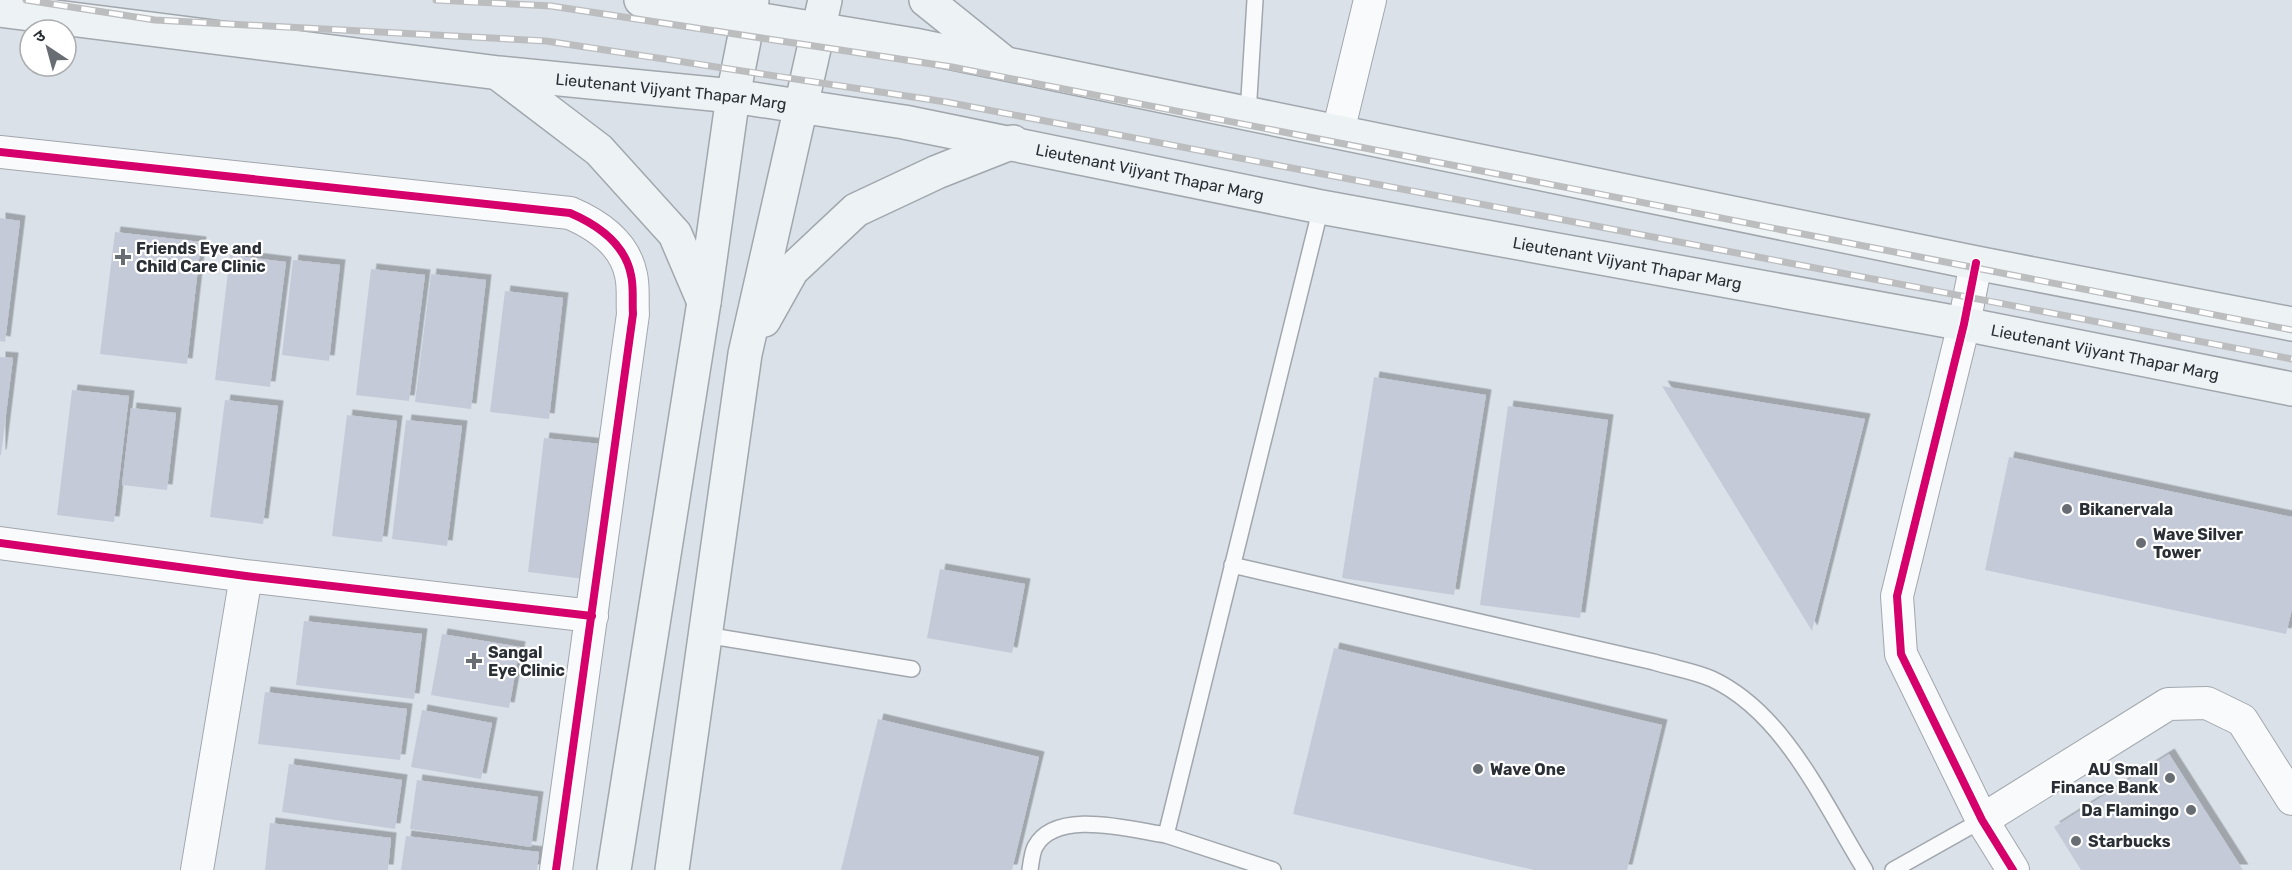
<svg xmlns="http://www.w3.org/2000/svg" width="2292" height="870" viewBox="0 0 2292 870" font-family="Rubik,'Noto Sans Devanagari',sans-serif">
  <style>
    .building { fill: #c5cad8; filter: url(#shadow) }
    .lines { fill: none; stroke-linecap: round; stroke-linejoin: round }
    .lane-casing { stroke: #a2a7ad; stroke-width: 18 }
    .street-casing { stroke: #a2a7ad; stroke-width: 34 }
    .secondary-casing { stroke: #a2a7ad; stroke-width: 36 }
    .lane { stroke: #f9fafc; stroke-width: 15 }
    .street { stroke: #f9fafc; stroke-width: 32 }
    .secondary { stroke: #edf2f5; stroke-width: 33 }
    .rail-casing { stroke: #bcbdbf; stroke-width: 7 }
    .rail { stroke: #fff; stroke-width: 4.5; stroke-dasharray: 14; stroke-linecap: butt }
    .cycleway-casing { stroke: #fff; stroke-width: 11 }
    .cycleway { stroke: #d6006c; stroke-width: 8 }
    .poi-dot { fill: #686d74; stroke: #fff; stroke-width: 2 }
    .labels { text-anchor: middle; stroke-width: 4.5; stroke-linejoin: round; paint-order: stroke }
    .street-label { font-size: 16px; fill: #2a2f35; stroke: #fff }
    .poi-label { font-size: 16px; font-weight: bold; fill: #2a2f35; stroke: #fff; text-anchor: start }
  </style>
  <defs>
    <filter id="shadow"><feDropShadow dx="5.5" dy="-5.5" stdDeviation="0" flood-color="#0004"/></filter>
  </defs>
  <rect width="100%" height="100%" fill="#dae1e9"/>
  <!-- building -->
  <path class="building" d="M0 218 20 221 5 342 0 341Z
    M115 232 201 242 187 364 100 354Z
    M230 255 286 262 270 387 215 380Z
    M293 260 340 265 329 361 282 355Z
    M371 269 425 275 409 401 356 395Z
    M431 274 486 280 471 409 415 402Z
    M505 291 563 298 549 419 490 412Z
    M0 357 13 358 1 455H0Z
    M1374 377 1486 395 1454 595 1342 578Z
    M1662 386 1865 419 1812 631Z
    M72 390 129 396 114 522 57 515Z
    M225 400 278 406 263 524 210 517Z
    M1508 406 1608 420 1580 618 1480 605Z
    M131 408 176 413 167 490 122 485Z
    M347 415 397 421 382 542 332 536Z
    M406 420 462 426 447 546 392 539Z
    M544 438 610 445 593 580 528 572Z
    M2009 457 2292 517V609L2286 634 1985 570Z
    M940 569 1025 584 1012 653 927 638Z
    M304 621 422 634 414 699 296 685Z
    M442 634 520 647 509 708 431 695Z
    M1334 648 1662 725 1627 870H1534L1293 814Z
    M265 692 407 709 400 760 258 744Z
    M422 710 492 723 481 779 411 767Z
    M878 719 1039 757 1012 870H841Z
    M2169 754 2243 870H2081L2054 827Z
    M289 764 402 780 395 829 282 812Z
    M417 780 538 797 531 847 410 829Z
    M270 823 391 838 388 870H265Z
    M406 836 539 852 537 870H401Z"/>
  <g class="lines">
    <defs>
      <path id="lane" d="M1248 114 1255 0
        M1232 565 1654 662C1673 668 1694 671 1712 679 1785 713 1824 804 1865 870
        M705 635 912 669
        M1030 870C1031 863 1032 853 1035 847 1056 808 1131 830 1166 835
        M1273 870 1166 835 1321 207
        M1893 870 1982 820"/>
      <path id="street" d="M1338 132 1370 0
        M0 152 570 213C598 225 625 244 631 275 634 287 632 302 633 314L556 870
        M1976 263 1964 324 1897 596 1901 654 1982 820 2013 870
        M0 543 246 576 592 616
        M1982 820 2168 704 2207 703 2242 720 2292 799
        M197 870 246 576"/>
      <g id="secondary">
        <path d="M641 0 914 45 1976 263 2292 324"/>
        <path d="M926 0 1002 61"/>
        <path id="s1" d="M0 10 499 73 733 96 904 122 1321 207 1964 324 2292 389"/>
        <path d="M499 74 599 150 675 234 704 302"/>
        <path d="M764 320 792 270 856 210 937 172 1013 142"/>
        <path d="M614 870 704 302 733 96 752 0"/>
        <path d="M672 870 745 354 825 0"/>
      </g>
    </defs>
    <!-- lane casing -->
    <use href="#lane" class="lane-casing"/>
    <!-- street casing -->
    <use href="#street" class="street-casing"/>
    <!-- secondary casing -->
    <use href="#secondary" class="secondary-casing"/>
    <!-- lane -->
    <use href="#lane" class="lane"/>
    <!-- street -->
    <use href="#street" class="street"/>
    <!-- secondary -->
    <use href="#secondary" class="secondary"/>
    <defs>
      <path id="rail" d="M26 0 155 20 546 41 946 102 2292 359
        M436 0 551 6 952 67 2292 330"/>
    </defs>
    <!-- rail casing -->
    <use href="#rail" class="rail-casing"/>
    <!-- rail -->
    <use href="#rail" class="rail"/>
    <defs>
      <path id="cycleway" d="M0 152 570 213C598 225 625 244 631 275 634 287 632 302 633 314L556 870
        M1976 263 1964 324 1897 596 1901 654 1982 820 2013 870
        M0 543 246 576 592 616"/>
    </defs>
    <!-- cycleway casing -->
    <use href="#cycleway" class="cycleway-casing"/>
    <!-- cycleway -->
    <use href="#cycleway" class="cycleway"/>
  </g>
  <!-- markers -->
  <g class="poi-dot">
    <path d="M120 248h6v6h6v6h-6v6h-6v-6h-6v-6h6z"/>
    <circle cx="2067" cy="509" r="6"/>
    <circle cx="2141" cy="543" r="6"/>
    <path d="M471 652h6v6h6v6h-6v6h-6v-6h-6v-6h6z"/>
    <circle cx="1478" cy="769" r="6"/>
    <circle cx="2170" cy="778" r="6"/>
    <circle cx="2191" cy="810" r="6"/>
    <circle cx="2076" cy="841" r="6"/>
  </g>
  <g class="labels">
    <!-- street labels -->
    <g class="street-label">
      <text dy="6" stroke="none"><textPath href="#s1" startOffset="676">Lieutenant Vijyant Thapar Marg</textPath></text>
      <text dy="6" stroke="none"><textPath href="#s1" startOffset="1162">Lieutenant Vijyant Thapar Marg</textPath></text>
      <text dy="6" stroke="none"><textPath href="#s1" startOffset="1648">Lieutenant Vijyant Thapar Marg</textPath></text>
      <text dy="6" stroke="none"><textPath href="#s1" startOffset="2134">Lieutenant Vijyant Thapar Marg</textPath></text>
    </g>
    <!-- poi labels -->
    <g class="poi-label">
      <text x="136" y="254">Friends Eye and<tspan x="136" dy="18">Child Care Clinic</tspan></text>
      <text x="2079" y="515">Bikanervala</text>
      <text x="2153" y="540">Wave Silver<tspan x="2153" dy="18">Tower</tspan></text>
      <text x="488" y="658">Sangal<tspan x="488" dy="18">Eye Clinic</tspan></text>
      <text x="1490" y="775">Wave One</text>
      <text x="2158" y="775" text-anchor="end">AU Small<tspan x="2158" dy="18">Finance Bank</tspan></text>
      <text x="2179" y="816" text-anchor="end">Da Flamingo</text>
      <text x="2088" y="847">Starbucks</text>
    </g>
  </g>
  <!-- north arrow -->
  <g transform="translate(48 48) rotate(324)"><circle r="28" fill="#ffffff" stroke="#aaacae" stroke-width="1.5"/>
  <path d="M0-4.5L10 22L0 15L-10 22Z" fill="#686d74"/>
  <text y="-9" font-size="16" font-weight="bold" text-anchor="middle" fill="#2a2f35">उ</text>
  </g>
</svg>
